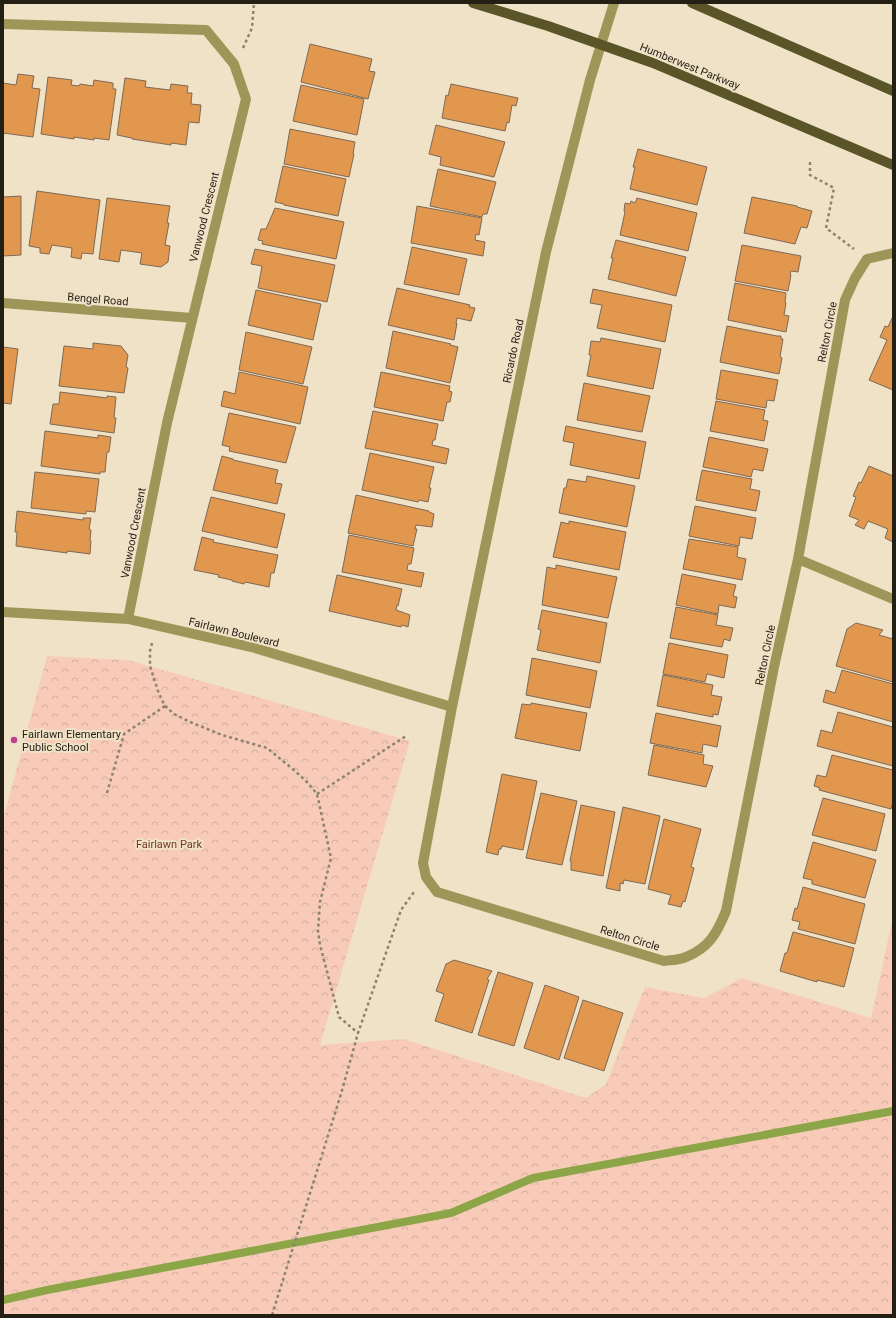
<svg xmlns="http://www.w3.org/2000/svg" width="896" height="1318" viewBox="0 0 896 1318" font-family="Roboto,sans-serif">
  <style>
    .park { fill: url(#park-crowns) }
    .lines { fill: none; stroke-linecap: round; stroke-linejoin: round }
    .stream { stroke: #8ca546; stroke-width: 8 }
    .building { fill: #e1974e; stroke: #7e6956 }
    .path { stroke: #8c8370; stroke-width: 2.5; stroke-dasharray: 3 3; stroke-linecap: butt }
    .minor { stroke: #9e9658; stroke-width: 10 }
    .major { stroke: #5a5529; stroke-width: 10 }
    .poi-dot { fill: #bd4192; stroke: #f0e2c7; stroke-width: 1.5 }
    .labels { text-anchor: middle; stroke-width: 4; stroke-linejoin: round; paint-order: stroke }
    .street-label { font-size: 11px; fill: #241f15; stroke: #f0e2c7 }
    .poi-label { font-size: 11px; fill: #241f15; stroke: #f0e2c7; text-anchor: start }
    .park-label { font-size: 11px; fill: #74381d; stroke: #f0e2c7 }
  </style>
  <defs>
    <pattern id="park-crowns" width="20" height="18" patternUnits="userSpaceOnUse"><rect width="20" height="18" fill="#f8cbb8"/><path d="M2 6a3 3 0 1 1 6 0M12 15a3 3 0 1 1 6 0" fill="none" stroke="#d4ae9d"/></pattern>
  </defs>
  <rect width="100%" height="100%" fill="#f0e2c7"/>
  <!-- park -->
  <path class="park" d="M47 656 128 660 410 741 320 1045 404 1039 586 1098 606 1084 645 987 704 998 742 978 871 1018 893 917V1315H3V820Z"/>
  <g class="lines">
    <!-- stream -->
    <path class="stream" d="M3 1300 47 1290 451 1213 533 1178 893 1111"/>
  </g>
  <!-- building -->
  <path class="building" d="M310 44 372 59 369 71 375 72 368 99 301 82Z
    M18 74 34 76 32 88 40 89 33 137 3 133V83L16 85Z
    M48 77 72 80 71 85 79 86 80 84 93 86 94 80 113 83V89H116L109 140 94 138V140L74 137V139L41 134Z
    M125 78 146 81 145 87 170 90 171 84 188 86 187 93H192L191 104 201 105 199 123 189 122 186 145 171 143V145L132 139V138L117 135Z
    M451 84 518 98 516 106 512 105 509 123 507 122 505 131 442 118 446 95 448 96Z
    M301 85 364 99 357 135 293 121Z
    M436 125 505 142 494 177 440 165 441 157 429 154Z
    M290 129 355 142 353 154H354L349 177 284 164Z
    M638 149 707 167 697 205 630 189 635 167H633Z
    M283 166 346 179 338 216 284 205V204L275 202Z
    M438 169 496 182 487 214H483L482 217 430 206Z
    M37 191 100 200 93 254 82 253 81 259 71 257 72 248 52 245 49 254 40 253V248L29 246Z
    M21 196V255L3 256V197Z
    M752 197 797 206V207L812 211 807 228 801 227 795 244 744 233Z
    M107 198 170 206 167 223H169L165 245 170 246 168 262 161 267 140 264 142 253 121 250 119 262 99 259Z
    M637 198 697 213 688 251 620 235 625 212 624 211 625 203 630 204 631 201 635 203Z
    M417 206 482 218 479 235 476 234 475 240 485 242 483 256 411 243Z
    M275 208 344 222 336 259 262 244 263 241 258 240 261 229H266Z
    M616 240 686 257 676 296 608 279 613 258H611Z
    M742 245 801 256 798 272 791 271 790 275H791L788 291 735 281Z
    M412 247 467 259 459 295 404 284Z
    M255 249 335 265 327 302 258 288 262 266 251 264Z
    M735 283 786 293 785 303H786L784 315 789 316 786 332 728 320Z
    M397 288 470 305 469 307 475 308 471 321 457 318 456 323H457L454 340 388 325Z
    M593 289 672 305 665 342 597 328 602 305 590 303Z
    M256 290 321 304 313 340 248 325Z
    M892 318H893V390L869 380 887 340 880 337 885 326 888 327Z
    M727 326 777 336H781V339H783L780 357 782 358 779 374 720 362Z
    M393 331 451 344 450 345 458 347 450 383 386 368Z
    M246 332 312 347 303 384 239 370Z
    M601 338 661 349 653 389 587 376 591 355H589L591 341 600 342Z
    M93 343 121 346 128 355 126 367 128 368 124 393 59 386 64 346 93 349Z
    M3 347 18 349 11 404 3 403Z
    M721 370 778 380 774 401 767 400 766 408 716 399Z
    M239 372 308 387 300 424 221 406 224 391 235 394Z
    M381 372 450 386 449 391 452 392 450 402H447L443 421 374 407Z
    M584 383 650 396 642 432 577 420Z
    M60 392 107 398V396L116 397 114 418H116L114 433 50 424 53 404H59Z
    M716 401 765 410 763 420 768 421 764 441 710 431Z
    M373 411 438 424 435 440H433L432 445 449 449 446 464 365 448Z
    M229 413 296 427 286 463 229 451 230 447 222 445Z
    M566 426 646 442 639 479 570 465 574 443 563 441Z
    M45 431 98 438V435L111 437 109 452H107L105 472H100V474L41 466Z
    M709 437 768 449 763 471 753 469 751 477 703 467Z
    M370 453 434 467 429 488H431L428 502 419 500 418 502 362 490Z
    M222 456 233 459V460L278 470 275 483 282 484 277 504 213 490Z
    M869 466 893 476V542L885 538 888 529 868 521 864 529 855 525 859 520 849 516 856 497 853 496 859 482 861 483Z
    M702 470 752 479 750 489 760 491 756 511 696 500Z
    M35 472 99 479 95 512 86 511V514L31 508Z
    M587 476 635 486 627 527 559 513 564 488H566L568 479 586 482Z
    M356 495 429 511V512L434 514 432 527 416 525 415 529H417L413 546 348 533Z
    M211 497 285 514 277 548 202 531Z
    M695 506 756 518 752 539 740 537 739 546 689 536Z
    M17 511 83 520V518H91L89 529 91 530 90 541H91L90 554 67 551V553L16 546 17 532H15Z
    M569 521 626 532 619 570 553 557 561 522 569 524Z
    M349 535 414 548 411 564H408L407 570 424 573 421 587 342 572Z
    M202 537 214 540 213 542 278 555 274 573H271L269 587 245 582 244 584 232 581V580L218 577 219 575 194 570Z
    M689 539 738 547 737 557 746 559 742 580 683 569Z
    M556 565 617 577 608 618 542 605 547 567 556 569Z
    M682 574 736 585 733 596 737 597 735 608 719 605 718 614 676 605Z
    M337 575 402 589 398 606 397 605 396 610 410 615 408 627 402 625 401 627 329 611Z
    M676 607 718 615 716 625 733 628 730 641 724 639 722 647 670 638Z
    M542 610 607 623 600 663 537 650 541 630 538 629Z
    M856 623 883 630 879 635 893 639V682L836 666 847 629Z
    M669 643 728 655 724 678 707 674 705 682 663 674Z
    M532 658 597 671 590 708 526 695Z
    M842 670 893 684V722L823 702 826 690 835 693Z
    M663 675 713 685 711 695 722 697 718 715 713 714V717L657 706Z
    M531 703 587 713 580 751 515 738 522 704 531 705Z
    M838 712 893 727V766L817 746 821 730 832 733Z
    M656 713 721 726 717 747 703 744 702 753 650 743Z
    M654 745 704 755 703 764 713 766 706 787 648 775Z
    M832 755 893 770V802L891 809 819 790 820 788 814 786 817 775 826 777Z
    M502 774 537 781 523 850 502 846 501 849H499L498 855 486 852Z
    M541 793 577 801 562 865 526 858Z
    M823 798 885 814 876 851 812 835Z
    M581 805 615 812 603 876 571 870V861H570Z
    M623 807 660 816 645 884 624 880 623 884 620 883V891L606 888Z
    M664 819 701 829 691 867 694 868 685 902 683 901 681 907 668 904 671 895 648 889Z
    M813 842 876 860 865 898 812 884V880L803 878Z
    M803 887 865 904 855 944 798 929 800 922 792 920 795 908 797 909Z
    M793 932 854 948 844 987 817 980V982L780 971 785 953H787Z
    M454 960 492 971 487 979 489 980 472 1033 435 1021 444 994 436 991 446 964Z
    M498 972 533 983 514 1046 478 1035Z
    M545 985 579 997 559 1060 524 1048Z
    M583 1000 623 1013 604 1071 564 1058Z"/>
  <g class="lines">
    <!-- path -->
    <path class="path" d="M243 48 252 28 254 3
      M810 162V175L834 188 826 228 854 249
      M152 643 150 651V666L159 694 165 706 174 714 190 722 222 735 267 748 294 770 307 782 317 794 331 858 320 902 318 931 320 945 339 1017 358 1033
      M107 793 124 734 165 706
      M317 794 406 736
      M272 1315 341 1094 358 1033 401 910 414 892"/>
    <!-- minor -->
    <path class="minor" d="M614 3 590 80 546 252 452 707 423 863 426 877 437 892 664 961C671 960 680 960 686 957 709 948 717 933 726 911L774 667 798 559 845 300 855 278 867 259 893 253
      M3 24 206 30 234 64 246 99 167 423 128 619
      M3 303 192 318
      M798 559 893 599
      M3 612 128 619 255 648 452 707"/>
    <!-- major -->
    <path class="major" d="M473 3 548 26 653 63 893 165
      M692 3 893 91"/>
  </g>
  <!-- markers -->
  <circle class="poi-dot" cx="14" cy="740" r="4"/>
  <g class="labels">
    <!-- street labels -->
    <g class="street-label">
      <text transform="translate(690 66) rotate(22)" y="4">Humberwest Parkway</text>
      <text transform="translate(204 217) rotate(-76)" y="4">Vanwood Crescent</text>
      <text transform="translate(98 299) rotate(5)" y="4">Bengel Road</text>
      <text transform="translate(827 332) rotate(-79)" y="4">Relton Circle</text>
      <text transform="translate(513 351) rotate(-78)" y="4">Ricardo Road</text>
      <text transform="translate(133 533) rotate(-79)" y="4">Vanwood Crescent</text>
      <text transform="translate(234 632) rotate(14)" y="4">Fairlawn Boulevard</text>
      <text transform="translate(765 655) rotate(-78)" y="4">Relton Circle</text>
      <text transform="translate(630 938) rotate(17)" y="4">Relton Circle</text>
    </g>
    <!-- poi labels -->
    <g class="poi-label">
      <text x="22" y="738">Fairlawn Elementary<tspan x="22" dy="13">Public School</tspan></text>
    </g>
    <!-- park labels -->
    <g class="park-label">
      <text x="169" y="848">Fairlawn Park</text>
    </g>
  </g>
  <!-- border -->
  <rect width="896" height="1318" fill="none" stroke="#241f15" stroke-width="8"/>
</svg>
